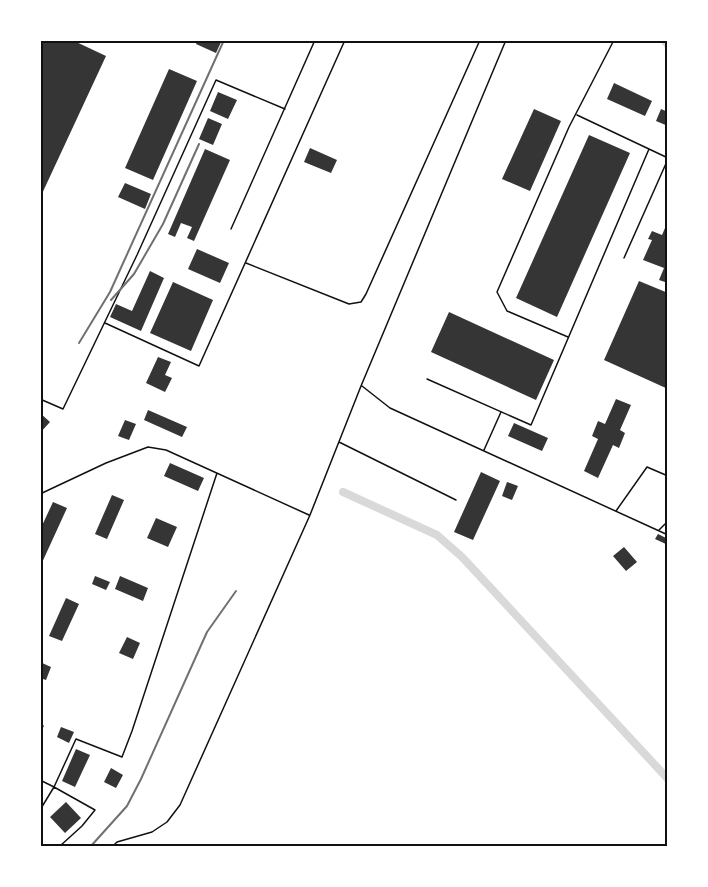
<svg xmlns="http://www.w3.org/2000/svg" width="708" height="887" viewBox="0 0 708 887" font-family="Inter,sans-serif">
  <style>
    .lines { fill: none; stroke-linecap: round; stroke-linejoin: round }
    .canal { stroke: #d9d9d9; stroke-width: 8 }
    .building { fill: #353535 }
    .service { stroke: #111; stroke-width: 1.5 }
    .rail { stroke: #707070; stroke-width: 2 }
    .neatline { fill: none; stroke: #111; stroke-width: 2 }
  </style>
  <rect width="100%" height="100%" fill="#fff"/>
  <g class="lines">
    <!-- canal -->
    <path class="canal" d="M664 40 668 45
      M343 492 437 535 462 557 668 779"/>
  </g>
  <!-- building -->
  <path class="building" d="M40 40H72L106 56 40 198Z
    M197 40H222L216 53 196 44Z
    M169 69 197 81 153 180 125 168Z
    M614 83 652 101 645 116 607 99Z
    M218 92 237 100 228 119 210 111Z
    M534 109 561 121 530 191 502 179Z
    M661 109 668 112V126L656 121Z
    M208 118 222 124 213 145 199 139Z
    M589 135 630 153 557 317 516 298Z
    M310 148 337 160 331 173 304 162Z
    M205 149 230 160 194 241 187 238 192 227 181 223 175 237 168 234Z
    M125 183 151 194 145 209 118 197Z
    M668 221V283L659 280 664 268 643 260 652 240 648 239 652 231 662 235Z
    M197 249 229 263 220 283 188 269Z
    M150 271 164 278 141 331 110 317 116 304 132 311Z
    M639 281 668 293V389L604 360Z
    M173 282 213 300 191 351 150 333Z
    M449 312 554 360 536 400 431 352Z
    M158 357 171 362 165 375 172 378 165 392 146 383Z
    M616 399 631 405 620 430 625 433 619 448 613 445 598 478 584 471 598 439 592 436 598 421 605 424Z
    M148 410 187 427 182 437 144 420Z
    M40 413 50 422 40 433Z
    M125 420 136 424 129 440 118 436Z
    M514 423 548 438 542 451 508 436Z
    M170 463 204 478 198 491 164 476Z
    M481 472 500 481 473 540 454 532Z
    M507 482 518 486 512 500 502 496Z
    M112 495 124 500 107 539 95 534Z
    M53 502 67 508 40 567V530Z
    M156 518 177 527 168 547 147 538Z
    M658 534 668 539V545L655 539Z
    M624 547 637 562 626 571 613 556Z
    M95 576 110 582 106 590 92 584Z
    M120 576 148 588 143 601 115 589Z
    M66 598 79 604 62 641 49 636Z
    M127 637 140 643 133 659 119 653Z
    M40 662 51 667 46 680 40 678Z
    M61 727 74 732 69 743 57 737Z
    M76 749 90 755 75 787 62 781Z
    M111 768 123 775 116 788 104 782Z
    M66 802 81 818 65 833 50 817Z"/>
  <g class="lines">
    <!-- service -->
    <path class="service" d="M577 115 668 158
      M231 229 315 40
      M624 258 668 159
      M246 263 349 304 361 302 366 294 480 40
      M105 323 199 366 345 40
      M568 337 507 311 497 292 569 127 614 40
      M427 379 531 425 649 149
      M362 386 390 408 668 535
      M40 399 63 409 137 255 216 80 285 109
      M339 442 456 500
      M484 450 501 412
      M40 494 106 463 148 447 166 450 309 515
      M616 511 647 467 668 476
      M659 530 665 524H668
      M40 733 43 726
      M40 780 54 787 40 810
      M60 846 82 826 95 810 54 787 76 739 122 757 132 731 217 473
      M113 846 117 842 152 832 167 822 180 805 310 515 361 386 506 40"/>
    <!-- rail -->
    <path class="rail" d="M111 300 134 274 163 224 199 144
      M79 343 110 292 224 40
      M91 846 127 806 141 779 207 632 236 591"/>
  </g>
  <!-- border -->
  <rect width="708" height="887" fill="none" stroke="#ffffff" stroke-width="84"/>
  <rect x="42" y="42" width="624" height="803" class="neatline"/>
</svg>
